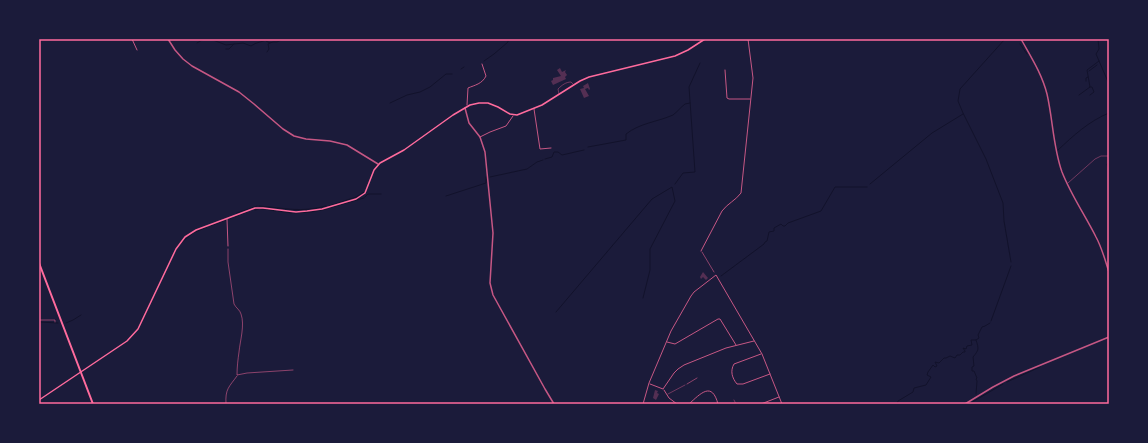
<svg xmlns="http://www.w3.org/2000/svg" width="1148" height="443" viewBox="0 0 1148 443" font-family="Overpass,sans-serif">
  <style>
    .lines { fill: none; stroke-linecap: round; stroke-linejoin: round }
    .stream { stroke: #12122b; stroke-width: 1 }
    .building { fill: #542f53 }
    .path { stroke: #ff6b9d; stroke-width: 0.5 }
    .service { stroke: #c65784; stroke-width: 0.5 }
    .minor { stroke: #c65784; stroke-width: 1 }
    .tertiary { stroke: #c65784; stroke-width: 1.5 }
    .secondary { stroke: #ff6b9d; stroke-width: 1.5 }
    .primary { stroke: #ff6b9d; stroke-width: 2 }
    .neatline { fill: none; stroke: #ff6b9d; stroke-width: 1.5 }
  </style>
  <rect width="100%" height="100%" fill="#1b1b3a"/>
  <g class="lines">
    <!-- stream -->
    <path class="stream" d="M207 39 213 40 226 45 243 43 251 46C256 42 263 42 269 39
      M1005 39 960 89 958 101 963 113 986 159 1003 203 1004 221 1011 262
      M1098 39 1099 49 1096 54 1109 84
      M266 41 270 43 273 42H277L283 39
      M197 43 204 39
      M1020 44 1027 54
      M226 49H229L234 44
      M267 52 269 49 268 44 270 43
      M484 61 494 54 508 42V39
      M461 69 464 67
      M1089 71 1097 65
      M1086 81V78L1088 77
      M1079 95 1090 87 1087 70 1099 61
      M1090 95 1094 92 1092 87H1090
      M390 103 407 95 420 92 430 87 446 74H452
      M588 147 626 140V134C640 123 657 122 673 115 677 112 681 107 685 104L690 103
      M1058 150C1073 136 1089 121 1109 113
      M545 159 552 157 554 152H558L562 155 584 150
      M1109 162 1107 164 1109 171
      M490 177 527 169 537 162 543 160
      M675 184 683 173 695 172 689 87 700 63
      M870 184 932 133 963 114
      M446 196 486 183V177
      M365 197 368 194H381
      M259 206C285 208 300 213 326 206
      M329 206 356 197 364 192
      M329 208 364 198
      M261 209H264
      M265 209 276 211
      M255 210 259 209
      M278 211 292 213
      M237 213 257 206
      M294 213 311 212 327 209
      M241 214 247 212
      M235 217 239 215
      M229 219 233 217
      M210 226 226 220
      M181 243 193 233 207 227
      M721 276 764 244 765 242 767 241 769 232 774 231V228L781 224 783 226H785L788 223 821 211 835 187H867
      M556 312 652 199 672 187 675 201 650 249V270L643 298
      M991 321 1011 266
      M39 322 58 323
      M66 323 73 320 81 315
      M1007 382 1040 367
      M976 394 977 381 976 379 977 378 974 371H972V367L974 366 973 357C979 350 979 349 976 340
      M897 404 898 401 913 392 914 388 926 385 931 377 927 375 928 372 933 365 935 367 937 366 935 362 939 363 944 358H946L950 356 955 358 957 355H960L963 352H965V351L963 348 966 349 967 346 972 345 971 340H976L979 338 978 335 982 327 985 326 990 323
      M969 404 1003 384"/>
  </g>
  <!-- building -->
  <path class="building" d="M560 68 562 72 566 70 565 72 567 75 565 77 566 79 553 85 551 81 553 80V78L561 76 557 70Z
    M588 83 590 89 589 90 588 88 585 89 589 96 584 98 580 89 584 88 583 86Z
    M703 272 708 278 706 280 703 277 701 279 700 277Z
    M655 390 658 391 657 393 659 394 656 400 653 398Z"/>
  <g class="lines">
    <!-- path -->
    <path class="path" d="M228 249V262L234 304C236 308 240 310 241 314 245 325 240 341 239 352 238 359 237 367 237 375L247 373 293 370
      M702 252 714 272
      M39 320H55V322
      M687 384 697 378
      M226 404C225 389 229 387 237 376"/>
    <!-- service -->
    <path class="service" d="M559 94 558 89C562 85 566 82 571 82L573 84
      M1068 183 1095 159 1101 156H1109
      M668 394 685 385
      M734 400 736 404"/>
    <!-- minor -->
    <path class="minor" d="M132 39 137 50
      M725 70 727 98 729 99H750
      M467 105 468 88C475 85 482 84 486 76L482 64
      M534 109 540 149 551 148
      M480 137 490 132 506 126 513 116
      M227 219 228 246
      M701 251 722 211C727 204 736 200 741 193L753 78 748 39
      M667 342 675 344 718 319H720L736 345
      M761 354 734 364C730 371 732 378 737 384H743L770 374
      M650 384 663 389 674 373 678 369 684 365 726 348 754 341
      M664 390 669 398 677 404
      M643 404 649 383 671 331 691 296 694 292 716 275 762 354 782 404
      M689 404C701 393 712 381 718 404
      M761 404 779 397"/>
    <!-- tertiary -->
    <path class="tertiary" d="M168 39 175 50 183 59 192 66 239 92 254 104 283 129 294 136 306 139 330 141 347 145 378 164
      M1021 39C1031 57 1042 74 1047 94 1053 120 1053 147 1062 172 1071 195 1085 215 1096 237 1102 248 1105 260 1109 272
      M465 108 469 123 480 137 485 152 493 233 490 283 493 295 545 389 554 404
      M965 404 993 387 1014 376 1109 337"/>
    <!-- secondary -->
    <path class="secondary" d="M39 400 127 341 138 329 176 249 185 237 196 230 255 208H263L296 212 307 211 322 209 356 199 365 193 374 170 380 163 404 150 453 115 470 105 479 103H488L498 107 510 114 517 115 542 105 580 81 589 77 675 56 688 50 705 39"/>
    <!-- primary -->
    <path class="primary" d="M39 263 93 404"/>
  </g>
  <!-- border -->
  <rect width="1148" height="443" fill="none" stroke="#1b1b3a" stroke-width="80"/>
  <rect x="40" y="40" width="1068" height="363" class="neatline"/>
</svg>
